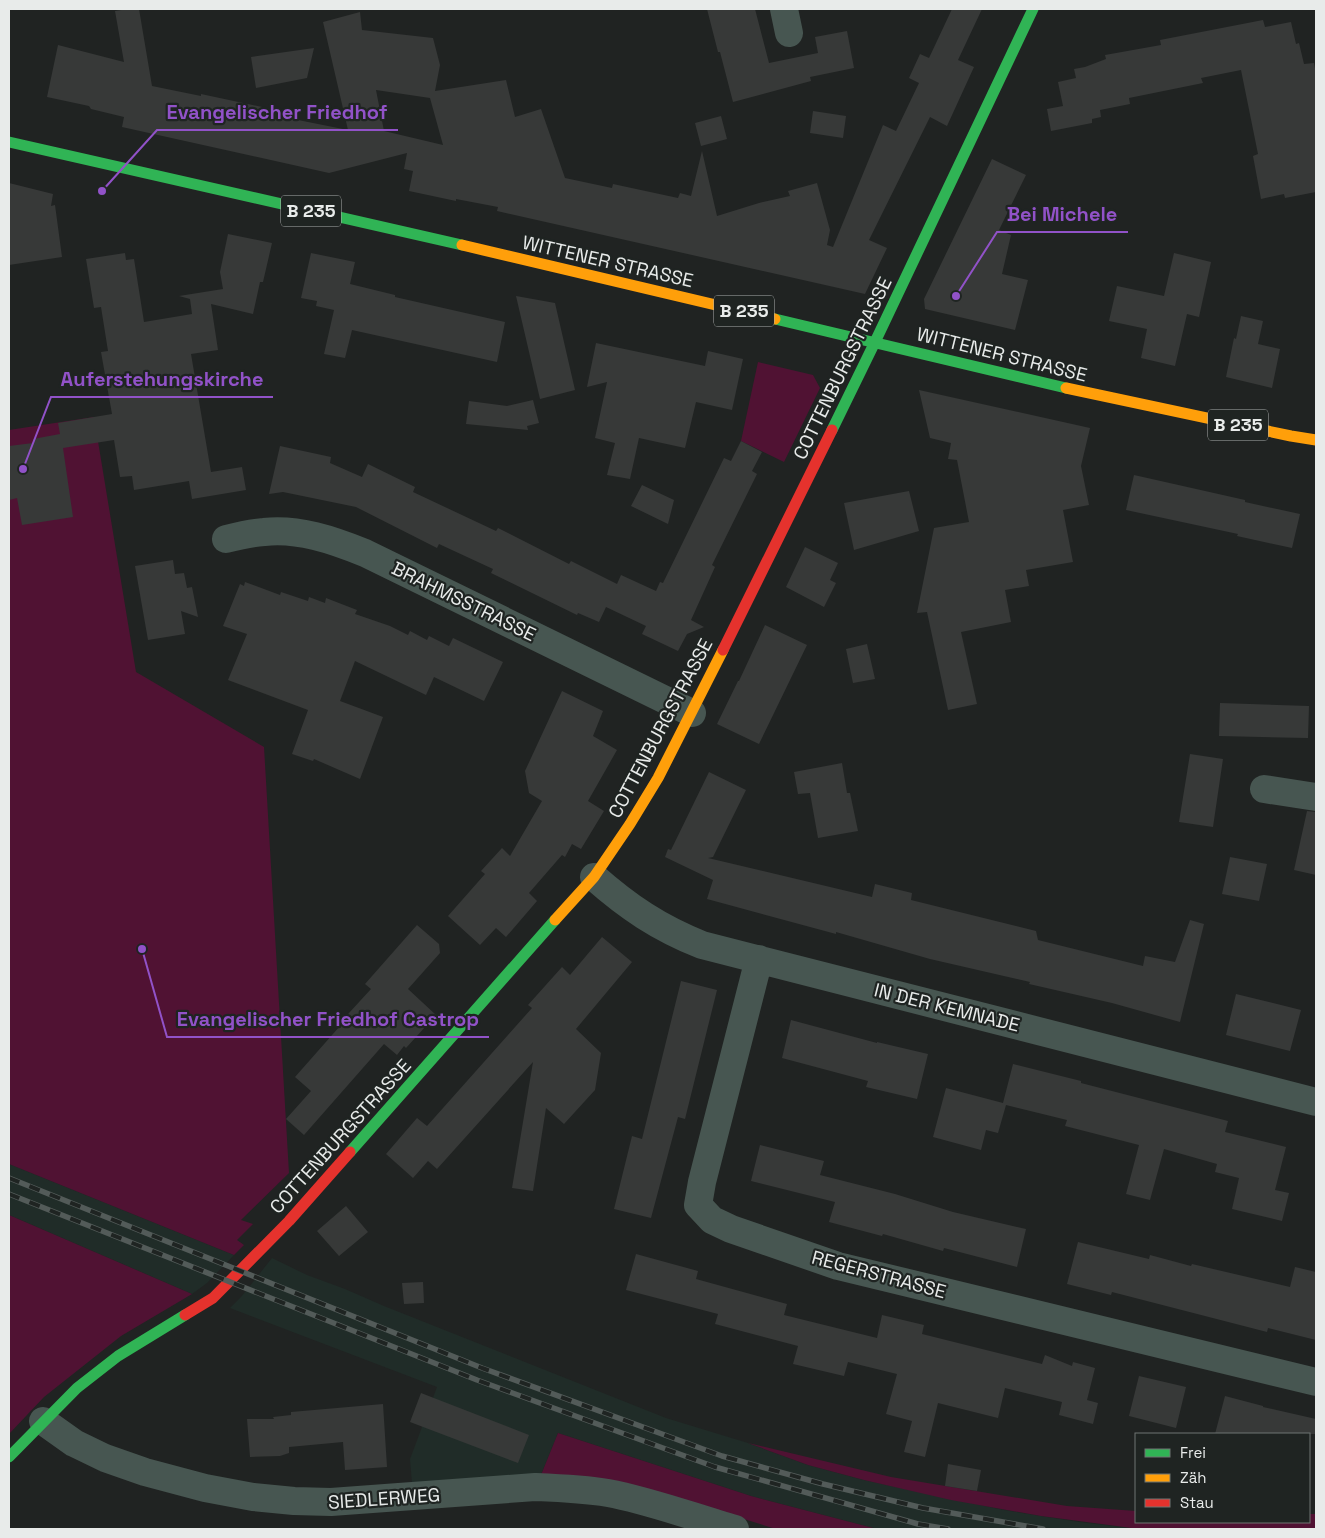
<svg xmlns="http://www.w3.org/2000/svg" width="1325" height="1538" viewBox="0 0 1325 1538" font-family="'Space Grotesk',sans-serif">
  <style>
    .built { fill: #202c28 }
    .green { fill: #501233 }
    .building { fill: #373938; fill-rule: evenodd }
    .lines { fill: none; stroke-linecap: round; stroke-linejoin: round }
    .street { stroke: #475651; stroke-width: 28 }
    .fast { stroke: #30b455; stroke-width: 11 }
    .slow { stroke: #ff9f0a; stroke-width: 11 }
    .jam { stroke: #e5322d; stroke-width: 11 }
    .rail-casing { stroke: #535b59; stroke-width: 5.5 }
    .rail { stroke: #1f2422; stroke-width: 4; stroke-dasharray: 11; stroke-linecap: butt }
    .labels { text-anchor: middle; stroke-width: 4.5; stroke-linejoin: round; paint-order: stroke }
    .shield { fill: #1f2422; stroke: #acafae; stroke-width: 1 }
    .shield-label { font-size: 18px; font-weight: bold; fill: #e8ebea }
    .street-label { font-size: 19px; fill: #e8ebea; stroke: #1f2422 }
    .leader { fill: none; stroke: #9152c8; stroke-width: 2 }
    .callout-dot { fill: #9152c8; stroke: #1f2422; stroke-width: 2 }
    .callout-label { font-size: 20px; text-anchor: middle; font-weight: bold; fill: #9152c8; stroke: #1f2422; stroke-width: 4.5; stroke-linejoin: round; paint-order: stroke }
  </style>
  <rect width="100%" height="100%" fill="#202322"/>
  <!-- built -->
  <path class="built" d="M9 1164 234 1255 207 1283 192 1294 9 1215Z
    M272 1258 307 1275 345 1289 384 1306 666 1418 748 1443 808 1465 864 1480 1004 1510 1079 1522 1139 1529H877L751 1496 558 1433 541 1475 412 1484 410 1459 437 1387 230 1308 241 1297Z"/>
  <!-- green -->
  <path class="green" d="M758 362 813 375 820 388 784 462 741 441Z
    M94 417 136 672 264 747 289 1173 241 1220 253 1224 237 1240 244 1245 234 1255 9 1164V430Z
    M9 1215 192 1294 121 1336 44 1397 9 1434Z
    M558 1433 751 1496 877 1529H776L664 1494 541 1475Z
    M748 1443 891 1477 1067 1506 1136 1511V1522H1309V1514H1316V1529H1139L1041 1516 951 1500 864 1480 808 1465Z"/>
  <!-- building -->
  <path class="building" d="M128 9H139L152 86 201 96V94L299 115 298 120 348 130 323 22 360 12 362 30 433 38 440 65 435 91 506 80 515 117 541 109 565 178 612 188 613 184 678 198 680 193 691 196 702 151 717 216 759 203 790 196 788 191 817 183 830 230 827 245 833 247 883 125 896 131 919 83 909 78 920 54 929 58 952 9H982L958 60 974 67 947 126 930 117 869 240 887 248 865 294 497 211 498 207 456 199V201L409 191 413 171 404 169 407 153 329 173 122 127 124 117 91 109 89 106 47 97 58 45 124 62 115 11ZM376 90 430 98 443 145 384 131Z
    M707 9H755L769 63 818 53 815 37 847 31 854 68 810 77 811 81 733 102 720 52H718Z
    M1263 20 1265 27 1291 22 1296 44 1299 43 1304 64 1314 63 1316 74V192L1285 198 1284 194 1261 199 1253 156 1258 154 1241 70 1201 78 1203 83 1129 98 1130 104 1100 110 1101 117 1092 119V123L1051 131 1047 109 1063 106 1058 82 1076 78 1074 69 1085 67 1106 59 1105 55 1161 45 1160 40Z
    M314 48 307 78 256 88 251 57Z
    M813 111 846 116 843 138 810 133Z
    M721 116 727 139 701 146 695 123Z
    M992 159 1026 175 999 230 1011 235 1002 274 1028 280 1015 330 925 309 924 299Z
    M9 183 53 194 51 206 55 205 62 257 9 265Z
    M228 234 272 243 263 282H260L253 314 211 304 218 350 191 354 211 472 242 467 246 490 192 499 189 481 134 490 132 476 120 477 114 440 63 448 73 517 22 525 17 498 9 500V446L33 443V439L60 434 58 423 112 414 101 352 108 351 101 307 94 308 86 259 125 253 126 260 134 259 144 322 192 314 190 299 179 296 223 289 220 272Z
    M311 253 355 262 350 284 395 295V297L505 322 497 362 352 330 345 358 324 354 334 310 316 306 317 301 301 298Z
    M1174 253 1211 262 1199 317 1187 314 1175 366 1141 358 1147 329 1109 321 1117 286 1164 296Z
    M516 296 555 303 575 390 540 399Z
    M1241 316 1263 321 1258 344 1280 349 1272 388 1226 377 1234 338 1236 339Z
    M596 343 705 366 708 351 743 359 732 410 696 402 685 448 639 438 630 479 607 475 615 443 595 438 607 382 587 387Z
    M919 390 1090 428 1081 466 1089 505 1063 510 1073 562 1026 570 1029 586 1005 590 1011 622 961 632 977 704 948 710 927 612 917 613 934 528 969 522 957 460 948 459 951 443 930 438Z
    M533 400 539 423 527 426 528 430 466 424 469 401 507 406Z
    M741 441 762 452 752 471 757 474 712 565 715 567 691 620 704 627 687 634 678 651 642 634 646 626 606 607 599 622 578 613 577 615 491 573 493 569 439 544 437 548 356 507 283 492 269 494 280 446 331 457 330 463 362 477 368 464 415 487 413 492 496 531 498 528 569 564 571 561 617 584 621 575 656 591 660 582 663 583 724 458 731 461Z
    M1134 475 1245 500V502L1300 514 1292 548 1237 536 1238 534 1126 510Z
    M642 485 674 500 668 524 631 506Z
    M909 491 919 531 854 550 844 503Z
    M805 547 838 563 830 580 836 583 824 607 786 587Z
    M173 560 175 574 184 573 187 588 192 587 198 617 181 611 185 634 148 640 135 566Z
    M245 582 280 595 281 592 308 601 309 597 325 603 326 598 357 610 355 614 390 626 408 635 410 631 427 640 429 636 449 646 453 638 503 662 484 701 434 677 426 695 355 661 340 701 383 717 360 779 314 759 313 761 292 754 308 710 228 680 247 634 223 626 240 584 244 586Z
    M765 625 807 645 759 744 717 724 738 681H739Z
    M867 644 875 679 853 683 846 649Z
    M562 691 603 711 593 736 617 750 588 801 604 811 581 849 572 844 565 857 562 855 529 893 537 901 506 937 496 928 480 945 448 916 485 874 481 871 502 848 510 856 542 801 529 793 525 771Z
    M1220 703 1309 706 1308 738 1219 736Z
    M1190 754 1223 759 1213 827 1179 822Z
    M842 763 847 793H850L858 831 818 838 810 793 798 794 794 772Z
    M709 772 746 790 713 857 708 858 872 897 875 884 912 893 911 900 1036 931 1038 940 1143 966 1145 956 1175 962 1190 920 1204 924 1180 1022 1112 1003 1029 984 1030 982 930 959 836 932V934L707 899 713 880 665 857 668 849 671 850Z
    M1307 811 1316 812V875L1294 870Z
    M1230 857 1267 864 1259 901 1222 894Z
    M417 925 439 944 440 953 408 989 436 1015 406 1048 404 1046 397 1055 384 1044 304 1135 286 1119 311 1091 295 1077 340 1026 338 1025 371 989 365 984Z
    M602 937 632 962 576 1029 601 1053 595 1090 564 1124 546 1108 533 1191 512 1188 533 1062 437 1169 428 1161 413 1178 386 1154 417 1118 427 1126 532 1008 528 1005 562 967 570 975Z
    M681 981 717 990 685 1119 678 1117 651 1218 614 1209 632 1136 642 1139Z
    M1236 994 1301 1010 1290 1051 1226 1035Z
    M791 1020 877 1043V1042L928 1054 917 1099 866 1087 868 1081 782 1058Z
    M1013 1064 1081 1081V1083L1228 1121 1225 1132 1286 1147 1275 1190 1289 1193 1282 1221 1232 1209 1239 1178 1215 1172 1217 1164 1164 1149 1150 1200 1126 1194 1139 1145 1065 1126 1067 1120 1006 1105 998 1133 986 1130 981 1150 933 1137 946 1088 1003 1103Z
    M760 1145 824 1161 820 1175 895 1194 953 1212 1026 1229 1017 1267 944 1248 943 1251 883 1234 882 1236 829 1222 835 1202 751 1181Z
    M346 1206 368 1232 339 1256 317 1231Z
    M1078 1242 1149 1259 1150 1255 1191 1266 1192 1264 1290 1287 1295 1267 1316 1272V1340L1268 1328 1267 1332 1112 1292 1111 1295 1067 1284Z
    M636 1254 698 1271 696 1279 787 1304 784 1315 877 1338 882 1315 924 1325 922 1334 1042 1364 1045 1355 1072 1366 1073 1362 1095 1368 1087 1400 1098 1403 1093 1424 1059 1415 1062 1402 1005 1388 998 1418 938 1403 925 1457 904 1452 912 1421 886 1414 897 1374 848 1362 844 1376 793 1364 798 1346 715 1324 718 1314 626 1290Z
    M423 1282 424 1303 404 1304 402 1283Z
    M1139 1376 1186 1387 1176 1428 1129 1416Z
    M421 1393 529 1435 518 1463 410 1422Z
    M1225 1396 1263 1406V1407L1316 1419V1434H1215Z
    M383 1404 387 1467 345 1470 343 1442 289 1447V1453L280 1456 250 1457 247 1419H274L273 1417 291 1415V1412Z
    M948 1464 981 1470 977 1491 945 1486Z"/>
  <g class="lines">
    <!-- street -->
    <path class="street" d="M784 9 789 33
      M226 539C238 536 251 533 264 532 298 528 333 540 365 553L692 713
      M1264 789 1316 797
      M594 877C628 907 659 928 702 945L1316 1102
      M759 959 702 1182 698 1205 712 1220 731 1229 838 1266 1316 1382
      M43 1421 74 1443 105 1458 145 1472 205 1488 253 1497 294 1501 331 1502 535 1487C559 1488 584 1489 608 1493 651 1501 693 1517 735 1529"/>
    <!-- fast -->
    <path class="fast" d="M9 142 462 245
      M775 319 1066 388
      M832 430 875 342 1033 9
      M350 1152 555 920
      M9 1457 77 1388 118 1356 185 1315"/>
    <!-- slow -->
    <path class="slow" d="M462 245 775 319
      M1066 388 1291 436 1316 440
      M555 920 594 877 630 824 658 778 723 650"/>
    <!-- jam -->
    <path class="jam" d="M723 650 832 430
      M185 1315 213 1298 289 1221 350 1152"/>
    <defs>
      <path id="rail" d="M9 1178 482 1368 722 1456 823 1484 923 1508 1043 1529
        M9 1194 477 1380 715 1467 918 1524 948 1529"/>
    </defs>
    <!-- rail casing -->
    <use href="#rail" class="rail-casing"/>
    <!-- rail -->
    <use href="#rail" class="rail"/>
  </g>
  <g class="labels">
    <!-- shield labels -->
    <g class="shield">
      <rect x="281" y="195.5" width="60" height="31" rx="4"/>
      <rect x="714" y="295.5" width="60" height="31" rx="4"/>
      <rect x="1208" y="409.5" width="60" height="31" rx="4"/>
    </g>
    <g class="shield-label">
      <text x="311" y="217">B 235</text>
      <text x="744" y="317">B 235</text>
      <text x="1238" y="431">B 235</text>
    </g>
    <!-- street labels -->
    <g class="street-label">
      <text transform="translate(608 261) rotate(13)" y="7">WITTENER STRASSE</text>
      <text transform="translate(1002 354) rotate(14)" y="7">WITTENER STRASSE</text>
      <text transform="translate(842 368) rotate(-64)" y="7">COTTENBURGSTRASSE</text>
      <text transform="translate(464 601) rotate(26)" y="7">BRAHMSSTRASSE</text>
      <text transform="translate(660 728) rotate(-62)" y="7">COTTENBURGSTRASSE</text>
      <text transform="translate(947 1007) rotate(14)" y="7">IN DER KEMNADE</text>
      <text transform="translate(340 1136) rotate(-48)" y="7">COTTENBURGSTRASSE</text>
      <text transform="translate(879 1274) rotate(15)" y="7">REGERSTRASSE</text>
      <text transform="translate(384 1498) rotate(-4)" y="7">SIEDLERWEG</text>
    </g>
  </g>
  <!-- callouts -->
  <path class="leader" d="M102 191L157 130H398M956 296L997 232H1128M23 469L51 397H273M142 949L167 1037H489"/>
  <g class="callout-dot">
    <circle cx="102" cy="191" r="5"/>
    <circle cx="956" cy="296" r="5"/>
    <circle cx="23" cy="469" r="5"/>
    <circle cx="142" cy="949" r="5"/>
  </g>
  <g class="callout-label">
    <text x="277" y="119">Evangelischer Friedhof</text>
    <text x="1062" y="221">Bei Michele</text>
    <text x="162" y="386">Auferstehungskirche</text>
    <text x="328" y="1026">Evangelischer Friedhof Castrop</text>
  </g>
  <!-- border -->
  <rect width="1325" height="1538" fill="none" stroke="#e8ebea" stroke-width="20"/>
  <!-- legend -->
  <rect x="1135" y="1433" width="175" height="90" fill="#1f2422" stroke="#6f7472"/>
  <rect x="1145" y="1449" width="25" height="8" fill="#30b455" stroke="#6f7472"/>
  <text x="1180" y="1458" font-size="15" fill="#e8ebea">Frei</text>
  <rect x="1145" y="1474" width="25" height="8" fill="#ff9f0a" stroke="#6f7472"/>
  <text x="1180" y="1483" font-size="15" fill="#e8ebea">Zäh</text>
  <rect x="1145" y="1499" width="25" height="8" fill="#e5322d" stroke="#6f7472"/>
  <text x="1180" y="1508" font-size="15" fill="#e8ebea">Stau</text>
</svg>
